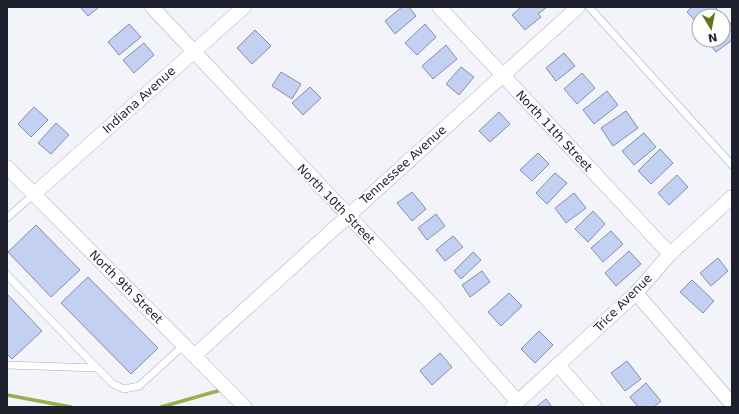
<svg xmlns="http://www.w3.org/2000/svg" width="739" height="414" viewBox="0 0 739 414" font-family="'DejaVu Sans',sans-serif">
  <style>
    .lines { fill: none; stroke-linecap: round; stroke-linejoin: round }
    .stream { stroke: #9dad4e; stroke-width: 3.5 }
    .building { fill: #c4d0f2; stroke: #848eab }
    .lane-casing { stroke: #a4aecc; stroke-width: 8 }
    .street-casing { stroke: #a4aecc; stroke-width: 15 }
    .lane { stroke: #fff; stroke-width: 7 }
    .street { stroke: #fff; stroke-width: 14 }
    .labels { text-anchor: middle; stroke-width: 3.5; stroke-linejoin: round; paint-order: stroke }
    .street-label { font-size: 12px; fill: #1e212d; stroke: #fff }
  </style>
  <rect width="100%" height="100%" fill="#f2f4fa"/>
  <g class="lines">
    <!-- stream -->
    <path class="stream" d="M7 395 71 407
      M161 407 221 390"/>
  </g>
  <!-- building -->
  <path class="building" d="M80 7H99L88 16Z
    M402 7H409L416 16 395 34 385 21Z
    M521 7H547L538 14 541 17 525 30 512 15Z
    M692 7H715L721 14 718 16H699V25L687 12Z
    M728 20 732 26V40L716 52 706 40H723V24Z
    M129 24 141 37 119 55 108 42Z
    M425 24 436 37 417 55 405 43Z
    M255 30 271 46 252 64 237 48Z
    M144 43 154 55 134 73 123 60Z
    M446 45 457 59 433 79 422 66Z
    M564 53 575 66 556 81 546 68Z
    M461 67 474 77 459 95 446 84Z
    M281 72 301 84 292 99 272 86Z
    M582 73 595 88 577 104 564 89Z
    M310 87 321 98 303 115 292 103Z
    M607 91 618 105 594 124 583 110Z
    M34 107 48 120 31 137 18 124Z
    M626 111 638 128 613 146 601 128Z
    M499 112 510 124 490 142 479 131Z
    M56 123 69 135 51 154 38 143Z
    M644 133 656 147 634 165 622 151Z
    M660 149 673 163 651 184 638 171Z
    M538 153 549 164 532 181 520 170Z
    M555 173 567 183 547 204 536 193Z
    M677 175 688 187 669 205 658 193Z
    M412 192 426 209 412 221 397 203Z
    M574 193 586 208 566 223 555 208Z
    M593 211 605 224 588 242 575 229Z
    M436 214 445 226 427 240 418 228Z
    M36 225 80 270 51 297 8 252Z
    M611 231 623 244 603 262 591 248Z
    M453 236 463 247 445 261 436 250Z
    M629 251 641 264 616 286 605 273Z
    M473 252 481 260 461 279 454 271Z
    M718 258 728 271 711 286 700 273Z
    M482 271 490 282 470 297 462 285Z
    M88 277 158 348 131 374 61 303Z
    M692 280 714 301 703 313 680 292Z
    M509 293 522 306 501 326 488 312Z
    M7 294 42 331 12 359 7 354Z
    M539 331 553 345 535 363 521 349Z
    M440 353 452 367 432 385 420 371Z
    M627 361 641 379 625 391 611 373Z
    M646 383 661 401 654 407H638L630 397Z
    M546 399 552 407H536Z"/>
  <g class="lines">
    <defs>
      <path id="lane" d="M589 7 732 165
        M7 218 34 194
        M7 275 97 368 7 365
        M97 368 113 384 124 389 139 386 184 345"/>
      <path id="street" d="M152 7 426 298 518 402
        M439 7 670 254
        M7 167 245 407
        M34 194 244 7
        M636 293 732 404
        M194 356 578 7
        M558 365 595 407
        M512 407 636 293 670 254 732 197"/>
    </defs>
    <!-- lane casing -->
    <use href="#lane" class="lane-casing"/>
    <!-- street casing -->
    <use href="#street" class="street-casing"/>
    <!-- lane -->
    <use href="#lane" class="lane"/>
    <!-- street -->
    <use href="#street" class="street"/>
  </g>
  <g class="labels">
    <!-- street labels -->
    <g class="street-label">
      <text transform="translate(139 100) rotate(-42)" y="4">Indiana Avenue</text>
      <text transform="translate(554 131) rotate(47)" y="4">North 11th Street</text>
      <text transform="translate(403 165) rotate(-42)" y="4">Tennessee Avenue</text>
      <text transform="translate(336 204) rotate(46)" y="4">North 10th Street</text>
      <text transform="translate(126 287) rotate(45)" y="4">North 9th Street</text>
      <text transform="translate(623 303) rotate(-45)" y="4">Trice Avenue</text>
    </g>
  </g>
  <!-- border -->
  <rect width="739" height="414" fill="none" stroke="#1e212d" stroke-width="16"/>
  <!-- north arrow -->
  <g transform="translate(711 28) rotate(170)"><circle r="19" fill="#ffffff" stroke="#a5a6ab"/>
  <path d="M0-3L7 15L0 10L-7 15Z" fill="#64711b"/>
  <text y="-6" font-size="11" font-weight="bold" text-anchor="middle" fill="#1e212d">N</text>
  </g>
</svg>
